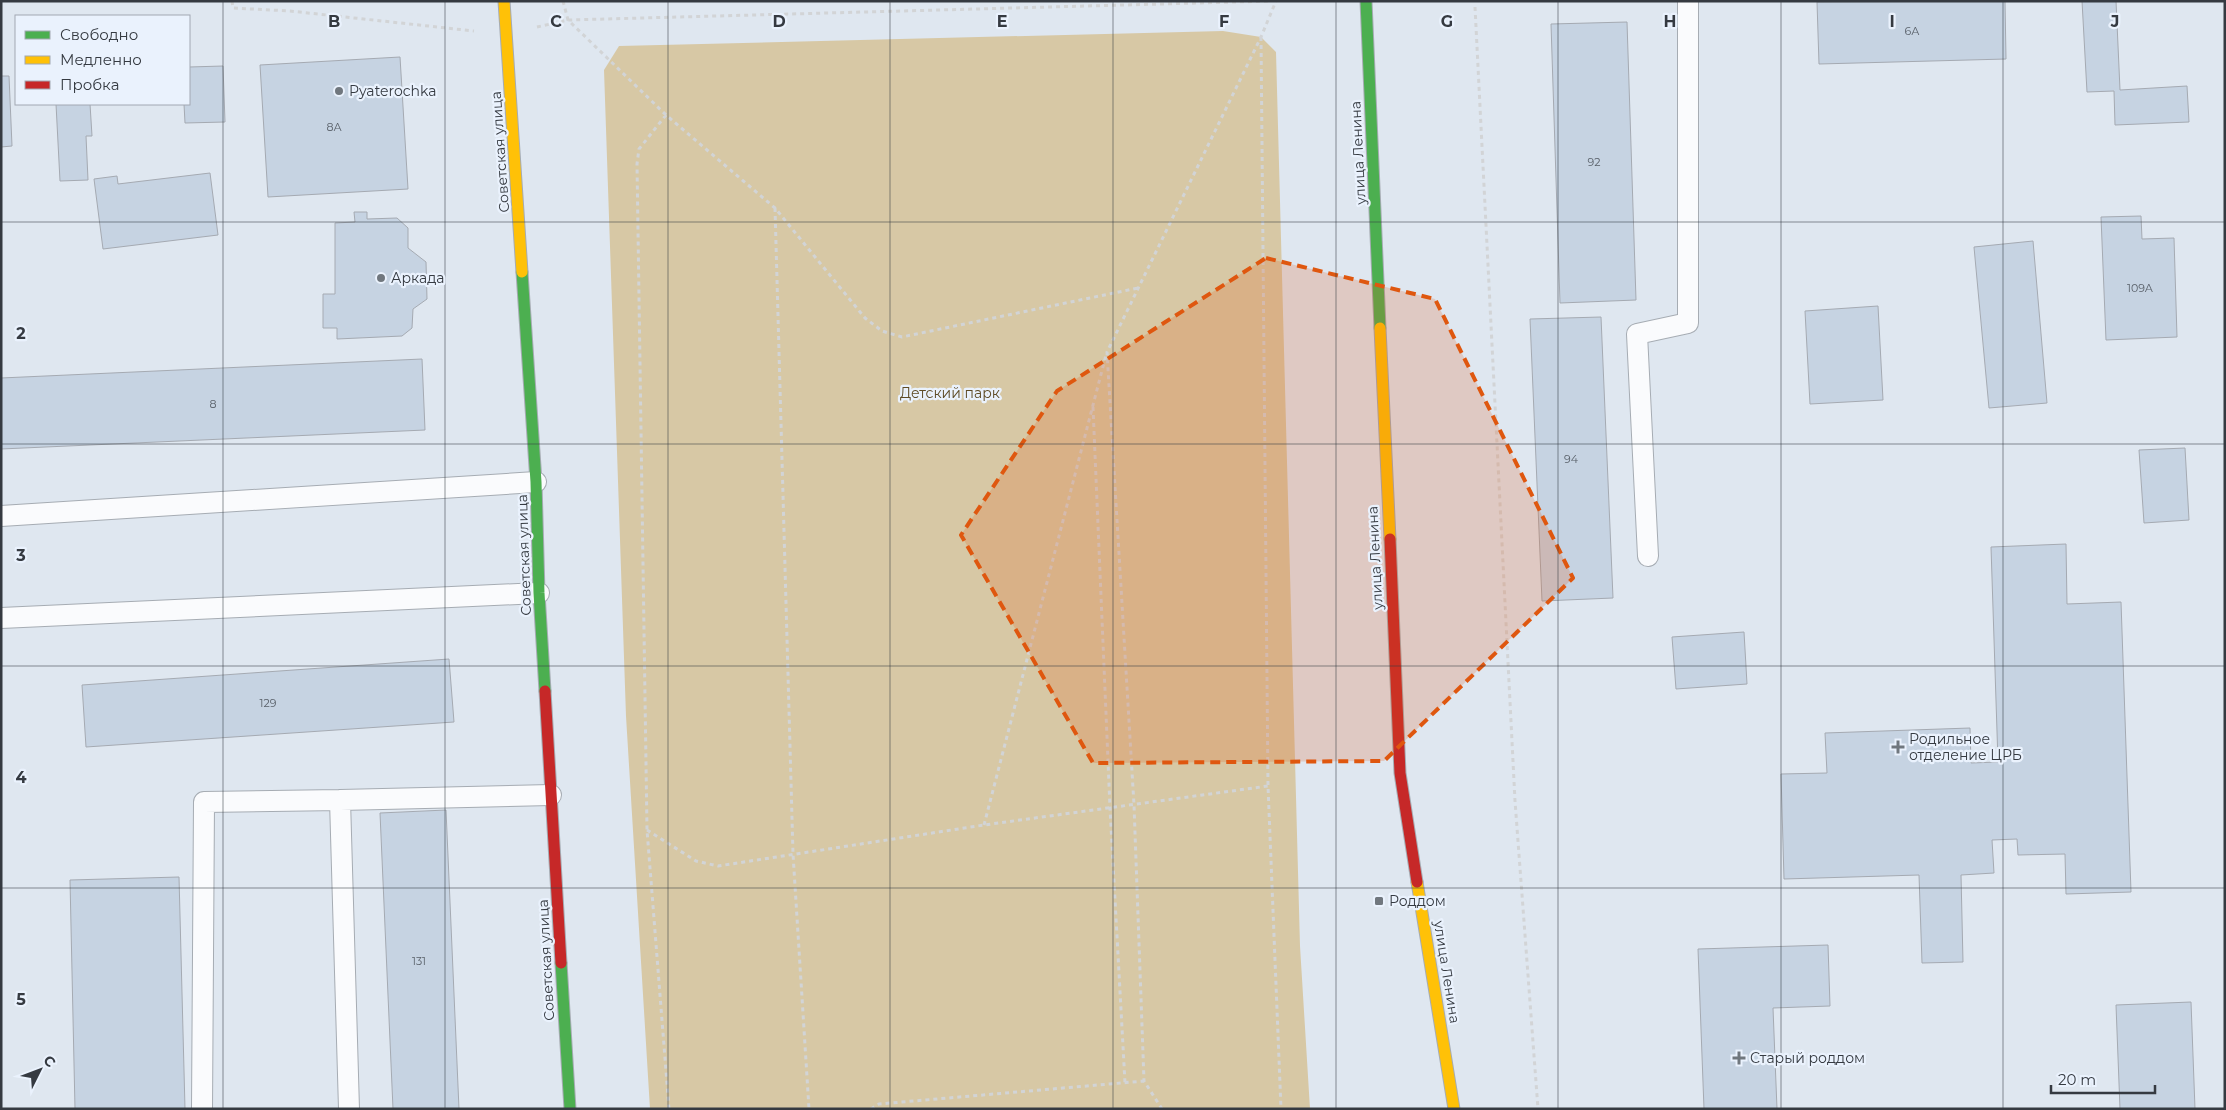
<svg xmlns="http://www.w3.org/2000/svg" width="2226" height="1110" viewBox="0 0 2226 1110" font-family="Montserrat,sans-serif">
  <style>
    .green { fill: #d7c8a5 }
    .building { fill: #c6d3e2; stroke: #a5aab2 }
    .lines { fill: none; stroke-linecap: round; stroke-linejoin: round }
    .lane-casing { stroke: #a6acb3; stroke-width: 22 }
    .fast-casing { stroke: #a6acb3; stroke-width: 13 }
    .slow-casing { stroke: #a6acb3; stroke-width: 13 }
    .jam-casing { stroke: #a6acb3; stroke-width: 13 }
    .path { stroke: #d2d4d6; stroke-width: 3; stroke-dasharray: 4 4; stroke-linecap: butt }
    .lane { stroke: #fafbfd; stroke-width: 20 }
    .fast { stroke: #4caf50; stroke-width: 11 }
    .slow { stroke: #ffc107; stroke-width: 11 }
    .jam { stroke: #c62828; stroke-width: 11 }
    .marked { fill: #df570f; fill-opacity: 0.2; stroke: #df570f; stroke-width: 4; stroke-dasharray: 10 6; stroke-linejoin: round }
    .grid { fill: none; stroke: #353a41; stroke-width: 1; stroke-opacity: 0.55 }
    .poi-dot { fill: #70777e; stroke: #eaf2fd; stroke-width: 2 }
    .labels { text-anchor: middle; stroke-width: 4.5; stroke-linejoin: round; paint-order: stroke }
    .number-label { font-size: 11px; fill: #596069 }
    .poi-label { font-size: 14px; fill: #353a41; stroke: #eaf2fd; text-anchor: start }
    .street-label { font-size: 14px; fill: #353a41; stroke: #eaf2fd }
    .park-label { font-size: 14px; fill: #5e4b25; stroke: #eaf2fd }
    .grid-label { font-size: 16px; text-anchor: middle; font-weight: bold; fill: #353a41; stroke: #eaf2fd; stroke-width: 4.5; stroke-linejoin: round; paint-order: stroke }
  </style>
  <rect width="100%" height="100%" fill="#dfe7f0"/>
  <!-- green -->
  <path class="green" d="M1223 31 1261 37 1276 52 1300 946 1310 1109H650L626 716 604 70 619 46Z"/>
  <!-- building -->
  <path class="building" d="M2005 1 2006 59 1819 64 1817 2Z
    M2082 1H2116L2120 90 2187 86 2189 122 2115 125 2114 91 2087 92Z
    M1627 22 1636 300 1560 303 1551 24Z
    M400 57 408 189 268 197 260 65Z
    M223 66 225 122 185 123 184 104H156H189V67Z
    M1 76H9L12 146 1 147Z
    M56 104H90L92 136H86L88 180 60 181Z
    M210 173 218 235 103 249 94 179 117 176 118 184Z
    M354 212H367V219L397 218 408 228V248L426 262 427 299 413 309 412 328 402 336 337 339V328H323V294H335V223L355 222Z
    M2141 216 2142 239 2174 238 2177 337 2106 340 2101 217Z
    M2033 241 2047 403 1989 408 1974 247Z
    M1878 306 1883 400 1810 404 1805 311Z
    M1601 317 1613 598 1542 601 1530 319Z
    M422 359 425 430 1 449V378Z
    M2185 448 2189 520 2144 523 2139 450Z
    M2066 544 2067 604 2121 602 2131 892 2066 894 2065 854 2018 855 2017 839 1992 840 1994 873 1961 875 1963 962 1922 963 1919 875 1784 879 1781 774 1827 773 1825 733 1970 728 1971 763 1998 762 1991 547Z
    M1744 632 1747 684 1676 689 1672 637Z
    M449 659 454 722 86 747 82 685Z
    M446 810 459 1109H393L380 813Z
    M179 877 185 1109H75L70 880Z
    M1828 945 1830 1006 1773 1008 1777 1109H1704L1698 949Z
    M2191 1002 2195 1109H2120L2116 1005Z"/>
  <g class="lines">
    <defs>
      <path id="lane" d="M1 516 536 482
        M1648 556 1637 334 1688 323V1
        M1 618 539 593
        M202 1109 204 802 340 800
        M349 1109 340 800 551 795"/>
      <path id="fast" d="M1366 1 1380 328
        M522 272 536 482 539 593 545 691
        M561 963 570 1109"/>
      <path id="slow" d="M504 1 522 272
        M1380 328 1390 539
        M1417 882 1454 1109"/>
      <path id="jam" d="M1390 539 1400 773 1417 882
        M545 691 561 963"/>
    </defs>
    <!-- lane casing -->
    <use href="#lane" class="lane-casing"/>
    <!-- fast casing -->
    <use href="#fast" class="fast-casing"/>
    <!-- slow casing -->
    <use href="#slow" class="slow-casing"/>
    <!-- jam casing -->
    <use href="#jam" class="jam-casing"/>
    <!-- path -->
    <path class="path" d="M232 1 233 8 290 11 474 31
      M563 1 568 20 666 115 775 208 865 318 882 331 902 337 1138 288
      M1475 7 1515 801 1538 1109
      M537 27 568 20 1272 1
      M1261 37 1268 786 1281 1109
      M666 115 639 149 637 164 647 830 669 1109
      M775 208 793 854 809 1109
      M1093 407 1110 808 1125 1083
      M984 825 1106 355
      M647 830 696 861 718 866 984 825 1268 786
      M871 1109 879 1104 1144 1081
      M1162 1109 1144 1081 1134 805 1107 352 1261 37 1276 1"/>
    <!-- lane -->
    <use href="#lane" class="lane"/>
    <!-- fast -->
    <use href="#fast" class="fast"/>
    <!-- slow -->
    <use href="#slow" class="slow"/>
    <!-- jam -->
    <use href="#jam" class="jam"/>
  </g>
  <!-- marked area -->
  <path class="marked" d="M1266 258 1435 299 1573 578 1384 761 1093 763 961 535 1057 391Z"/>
  <!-- grid -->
  <path class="grid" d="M223 1V1109M445 1V1109M668 1V1109M890 1V1109M1113 1V1109M1336 1V1109M1558 1V1109M1781 1V1109M2003 1V1109M1 222H2225M1 444H2225M1 666H2225M1 888H2225"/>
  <!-- markers -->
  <g class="poi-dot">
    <circle cx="339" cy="91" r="5"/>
    <circle cx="381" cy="278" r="5"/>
    <path d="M1895.5 739.5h5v5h5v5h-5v5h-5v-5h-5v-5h5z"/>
    <rect x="1374" y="896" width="10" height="10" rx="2.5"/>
    <path d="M1736.5 1050.5h5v5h5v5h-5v5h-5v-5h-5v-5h5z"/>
  </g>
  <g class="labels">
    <!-- number labels -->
    <g class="number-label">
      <text x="1912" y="35">6А</text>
      <text x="334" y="131">8А</text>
      <text x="1594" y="166">92</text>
      <text x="2140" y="292">109А</text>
      <text x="213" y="408">8</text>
      <text x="1571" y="463">94</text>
      <text x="268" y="707">129</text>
      <text x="419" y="965">131</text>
    </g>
    <!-- poi labels -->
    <g class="poi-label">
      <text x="349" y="96">Pyaterochka</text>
      <text x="391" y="283">Аркада</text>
      <text x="1909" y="744">Родильное<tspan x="1909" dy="16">отделение ЦРБ</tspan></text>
      <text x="1389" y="906">Роддом</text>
      <text x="1750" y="1063">Старый роддом</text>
    </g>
    <!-- street labels -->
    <g class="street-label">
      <text transform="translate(500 152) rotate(-94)" y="5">Советская улица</text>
      <text transform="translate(1358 153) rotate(-93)" y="5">улица Ленина</text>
      <text transform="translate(524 555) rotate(-92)" y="5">Советская улица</text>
      <text transform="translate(1375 558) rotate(-93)" y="5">улица Ленина</text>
      <text transform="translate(546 960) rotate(-93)" y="5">Советская улица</text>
      <text transform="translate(1447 972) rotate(81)" y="5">улица Ленина</text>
    </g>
    <!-- park labels -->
    <g class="park-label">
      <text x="950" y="398">Детский парк</text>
    </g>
  </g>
  <g class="grid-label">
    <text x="334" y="27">B</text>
    <text x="556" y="27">C</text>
    <text x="779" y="27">D</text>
    <text x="1002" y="27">E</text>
    <text x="1224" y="27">F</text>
    <text x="1447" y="27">G</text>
    <text x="1670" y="27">H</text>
    <text x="1892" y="27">I</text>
    <text x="2115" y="27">J</text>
    <text x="21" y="339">2</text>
    <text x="21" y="561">3</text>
    <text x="21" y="783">4</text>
    <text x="21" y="1005">5</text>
  </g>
  <!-- border -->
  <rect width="2226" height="1110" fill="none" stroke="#353a41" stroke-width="5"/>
  <!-- legend -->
  <rect x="15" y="15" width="175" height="90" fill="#eaf2fd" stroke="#a2a8b2"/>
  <rect x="25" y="31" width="25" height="8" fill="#4caf50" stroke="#a2a8b2"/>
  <text x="60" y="40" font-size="15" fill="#353a41">Свободно</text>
  <rect x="25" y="56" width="25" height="8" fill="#ffc107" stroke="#a2a8b2"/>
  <text x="60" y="65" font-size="15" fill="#353a41">Медленно</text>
  <rect x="25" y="81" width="25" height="8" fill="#c62828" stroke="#a2a8b2"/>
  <text x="60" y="90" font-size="15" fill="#353a41">Пробка</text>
  <!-- north arrow -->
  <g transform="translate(40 1070) rotate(48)" stroke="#eaf2fd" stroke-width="4" paint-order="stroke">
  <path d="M0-4L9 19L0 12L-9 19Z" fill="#353a41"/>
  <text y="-8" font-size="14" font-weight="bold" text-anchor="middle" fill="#353a41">С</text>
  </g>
  <!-- scale -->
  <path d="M2051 1085v8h104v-8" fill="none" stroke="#353a41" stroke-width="2.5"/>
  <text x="2058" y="1085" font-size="15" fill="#353a41" stroke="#eaf2fd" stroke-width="4" paint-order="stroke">20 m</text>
</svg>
